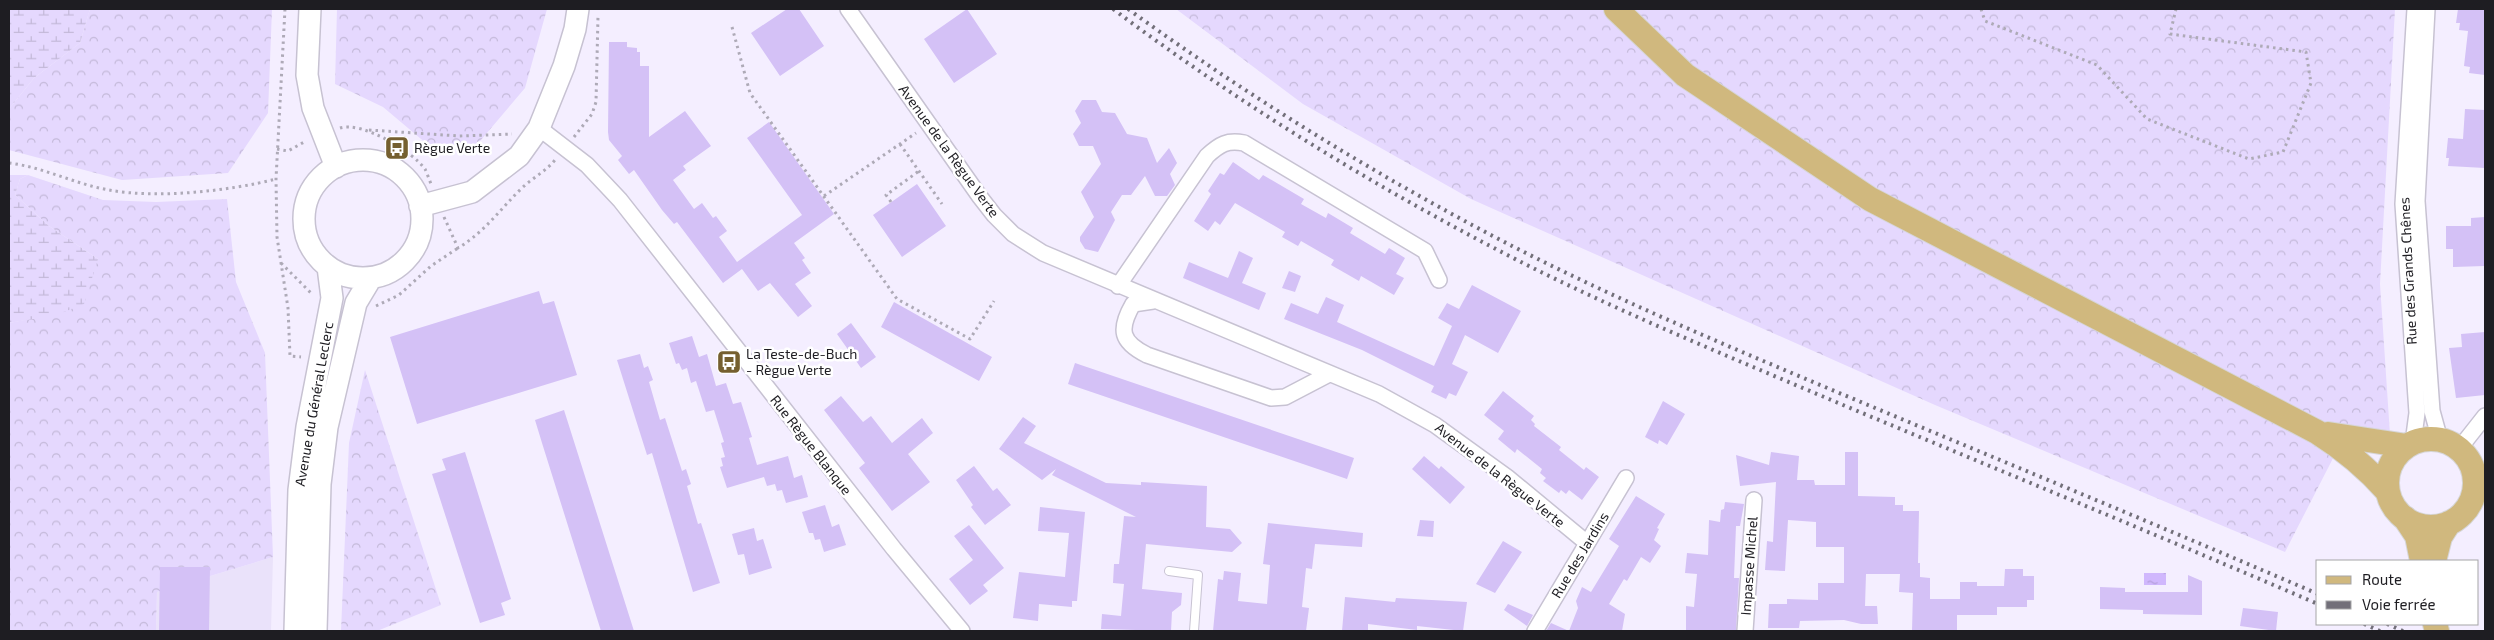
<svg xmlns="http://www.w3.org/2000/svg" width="2494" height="640" viewBox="0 0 2494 640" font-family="'Exo 2',sans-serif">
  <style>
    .built { fill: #eae2fa }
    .forest { fill: url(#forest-crowns) }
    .wetland { fill: url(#wetland-marsh) }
    .water { fill: url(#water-ripples) }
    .building { fill: #d4c1f6 }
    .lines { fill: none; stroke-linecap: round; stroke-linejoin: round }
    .service-casing { stroke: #c7c2d2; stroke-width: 10 }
    .minor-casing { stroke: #c7c2d2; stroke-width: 18 }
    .secondary-casing { stroke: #c7c2d2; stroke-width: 24 }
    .primary-casing { stroke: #d6d6d7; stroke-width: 26 }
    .path { stroke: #aeaab7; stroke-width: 3; stroke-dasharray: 2.5 4; stroke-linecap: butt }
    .service { stroke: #fff; stroke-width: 8 }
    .minor { stroke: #fff; stroke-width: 15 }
    .secondary { stroke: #fff; stroke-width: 21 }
    .primary { stroke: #d0b87e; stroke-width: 24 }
    .rail { stroke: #726f79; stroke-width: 4; stroke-dasharray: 2.5 5; stroke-linecap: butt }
    .labels { text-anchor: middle; stroke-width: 5; stroke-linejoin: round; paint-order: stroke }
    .poi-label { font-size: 14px; fill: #1e1d22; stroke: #fff; text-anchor: start }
    .street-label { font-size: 14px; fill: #1e1d22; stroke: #fff }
  </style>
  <defs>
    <pattern id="forest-crowns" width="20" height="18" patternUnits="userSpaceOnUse" patternTransform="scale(1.25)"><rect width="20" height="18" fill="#e5d8fe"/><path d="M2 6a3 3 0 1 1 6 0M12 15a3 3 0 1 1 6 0" fill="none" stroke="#c4b9d9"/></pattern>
    <pattern id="wetland-marsh" width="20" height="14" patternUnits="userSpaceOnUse" patternTransform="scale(1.25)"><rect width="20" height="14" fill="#e5d8fe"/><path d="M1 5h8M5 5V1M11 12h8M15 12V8" fill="none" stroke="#c4b9d9"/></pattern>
    <pattern id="water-ripples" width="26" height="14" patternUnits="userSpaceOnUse" patternTransform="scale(1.25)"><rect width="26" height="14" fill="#d0b7fd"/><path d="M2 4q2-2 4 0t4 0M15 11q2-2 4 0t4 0" fill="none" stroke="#b29dd9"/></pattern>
  </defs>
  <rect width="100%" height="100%" fill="#f4eeff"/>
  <!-- built -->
  <path class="built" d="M273 557 271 631H156L157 592Z"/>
  <!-- forest -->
  <path class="forest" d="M90 9H272L268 113 228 173 122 180 9 150V109L34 78 80 43Z
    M337 9H547L525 88 475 147 427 144 383 107 335 84Z
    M1176 9H2395L2380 284 2390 435 2349 427 2285 552 1935 405 1471 199 1303 104Z
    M28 175 103 200 156 202 227 199 236 282 265 353 273 557 157 592 156 631H9V323L56 314 98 259 49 226 15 195 20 179Z
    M365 370 441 605 377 631H341L349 443Z"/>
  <!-- wetland -->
  <path class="wetland" d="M9 9H90L80 43 34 78 9 109Z
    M9 175H28L20 179 15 195 49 226 98 259 84 304 56 315 9 323Z"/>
  <!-- water -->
  <path class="water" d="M2144 573H2166V585H2144Z"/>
  <!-- building -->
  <path class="building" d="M787 9H799L824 46 780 76 751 33Z
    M967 9 997 54 954 83 924 39Z
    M2458 9H2485V75L2469 73 2470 67 2464 66 2468 31 2459 30 2460 23H2456Z
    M609 42H627V47L637 48V52H640V66H649V137L685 111 711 146 683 166 686 170 673 180 694 209 702 203 713 218 716 216 727 231 719 237 737 262 802 215 747 138 769 122 834 214 794 243 805 258 802 260 811 273 795 284 812 306 798 317 770 283 758 291 742 269 723 283 677 222 674 224 662 210 634 170 629 174 618 160 622 156 609 140 608 132Z
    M1082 100H1096L1102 112 1115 113 1127 134 1147 138 1157 163 1169 148 1177 163 1170 174 1175 185 1167 196H1155L1145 176 1131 195H1122L1111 212 1115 220 1098 252 1085 249 1080 241V237L1094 217 1081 192 1101 164 1093 146H1079L1073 134 1081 123 1075 111Z
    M2465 109 2485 110V168L2448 166 2449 158H2446L2448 138 2463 139Z
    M1233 162 1259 180 1263 175 1304 199 1301 204 1326 218 1328 213 1353 228 1350 233 1385 254 1389 248 1405 258 1396 274 1404 278 1394 295 1361 276 1359 281 1331 265 1334 260 1301 241 1298 246 1282 237 1285 232 1235 203 1220 225 1215 221 1208 231 1194 221 1211 194 1208 191 1220 173 1224 175Z
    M917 184 946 226 902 257 873 215Z
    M2485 217V266L2453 267V249H2446V226H2471V218Z
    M1239 251 1253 258 1242 283 1266 293 1259 310 1183 278 1189 262 1228 278Z
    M1289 271 1301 276 1295 292 1282 288Z
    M1472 285 1521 311 1498 353 1465 335 1452 364 1468 372 1456 396 1449 393 1446 399 1431 392 1434 386 1362 350 1284 319 1291 303 1318 314 1326 297 1344 305 1337 322 1434 366 1452 326 1438 318 1447 303 1459 309Z
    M539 291 543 304 554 301 577 375 417 424 390 337Z
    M894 302 992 357 979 381 881 327Z
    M851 323 876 357 861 368 837 334Z
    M2485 332V395L2456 398 2449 348 2462 347 2461 334Z
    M692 336 699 357 707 354 716 386 726 383 733 404 741 402 752 437 749 438 757 465 788 456 794 478 802 475 808 497 786 503 782 490 777 491 775 484 767 486 764 477 727 488 720 467 723 466 721 458 725 457 721 443 724 442 714 410 706 412 696 381 691 383 687 368 682 370 679 363 676 364 669 343Z
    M640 354 644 368 648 366 653 380 649 382 660 420 665 418 682 471 686 469 691 484 687 486 698 524 701 523 720 583 693 592 652 453 647 455 617 360Z
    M1075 363 1354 458 1347 479 1068 384Z
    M1503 391 1534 416 1531 420 1535 424 1534 426 1561 447 1559 450 1584 470 1586 467 1599 477 1582 500 1569 490 1566 494 1561 490 1559 493 1543 481 1546 478 1540 473 1542 469 1517 449 1515 453 1498 439 1504 431 1484 415Z
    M841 396 863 422 871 416 892 443 922 418 933 433 908 454 930 482 892 511 859 468 865 463 824 410Z
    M1663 401 1685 414 1667 445 1659 440 1658 444 1645 437Z
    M564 410 634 631H601L542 443 535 420Z
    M1023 417 1036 426 1024 443 1106 483 1141 485V482L1207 486 1206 527 1230 529 1242 543 1232 552 1146 544 1142 589 1182 593 1181 605 1172 612 1171 631 1101 629 1102 614 1121 616 1124 584 1113 583 1114 564H1119L1124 516 1136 517 1052 475 1056 469 1042 480 999 449Z
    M465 452 511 599 501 603 505 615 480 623 432 474 446 470 442 459Z
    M1771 452 1799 456 1797 480H1814L1815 485H1845V452H1858V496L1895 497V505H1903V511H1919L1918 563H1920V577L1930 578V599H1960V582H1977V586H2004L2005 569H2023V576H2034V600H2027V607H1997V615H1957V631H1912L1913 593 1899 592 1900 574H1866L1865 606H1877L1878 624H1861L1844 620 1800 621 1799 628H1768L1769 604H1787V599L1818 600V583H1844V547H1816V522L1788 520 1785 571 1765 570 1767 541 1773 542 1776 482 1740 486 1736 455 1769 465Z
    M1424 456 1439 469 1441 466 1465 487 1450 504 1412 469Z
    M974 466 993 491 997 488 1011 505 985 525 971 507 973 505 956 480Z
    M1636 496 1665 514 1657 528 1659 529 1654 540 1661 546 1650 563 1641 557 1627 581 1624 579 1609 604 1625 614 1622 631H1546L1551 623 1569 631 1578 608 1576 601 1582 587 1591 592 1619 546 1609 539Z
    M1725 502 1744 504 1740 526H1736L1734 578H1739L1736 631H1686V606L1694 607 1697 574 1685 573 1687 553 1708 555 1709 520 1720 522 1721 510 1724 509Z
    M825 505 832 527 839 524 846 545 824 552 820 539 815 540 813 533H809L802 512Z
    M1040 507 1085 512 1077 601H1072V607L1039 604 1038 621 1013 618 1019 572 1065 577 1069 533 1038 531Z
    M1420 520 1434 521 1433 537 1417 536Z
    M1268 523 1363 533 1362 547 1315 544 1312 569 1306 568 1302 607 1309 608 1306 631H1213L1218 579 1223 580 1224 571 1241 573 1238 601 1267 604 1270 565 1263 564Z
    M969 525 1004 568 983 585 988 591 970 605 949 579 973 560 954 536Z
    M754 528 757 541 763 539 772 568 749 575 744 554 738 555 732 534Z
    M1503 541 1522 552 1495 593 1476 584Z
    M160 567H210L209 631H159Z
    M2188 575 2202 581V615L2143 614V610L2100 609V587L2125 588V592H2188Z
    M1345 597 1395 602 1396 598 1467 602 1463 631 1417 626V630L1368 624V631H1342Z
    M1508 604 1533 615 1527 626 1504 610Z
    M2243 608 2278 612 2276 631 2240 626Z"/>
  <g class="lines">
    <defs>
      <path id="service" d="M1169 571 1198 575 1194 631"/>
      <path id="minor" d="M848 9 980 197 994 215 1013 234 1043 253 1379 394 1435 425 1507 477 1587 543
        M2427 9 2417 201 2432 411 2440 440
        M539 128 587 165 620 200 894 549 962 631
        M1118 286 1207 156C1220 144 1227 140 1244 143L1425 251 1439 280
        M1153 301 1133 304C1118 330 1121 342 1147 355L1271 398 1285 397 1329 374
        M2413 443 2417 413 2403 204 2415 9
        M2459 449 2485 416
        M2475 481 2485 483
        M1535 631 1626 478
        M1745 631 1754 500"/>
      <path id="secondary" d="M310 9 307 75 313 108 336 167
        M304 219a59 59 0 1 1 118 0a59 59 0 1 1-118 0Z
        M420 206 472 192 519 156 539 128 564 66 575 29 578 9
        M295 631 299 490 307 427 332 298 328 267
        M316 631 320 484 327 427 356 303 371 278"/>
      <path id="primary" d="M1616 9 1685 75 1870 199 2317 432C2344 449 2367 468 2388 492
        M2328 434 2407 446
        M2387 483a44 44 0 1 1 88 0a44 44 0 1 1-88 0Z
        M2405 518 2417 536 2422 561
        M2434 561 2440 537 2449 523
        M2435 624 2437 631"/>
    </defs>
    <!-- service casing -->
    <use href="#service" class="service-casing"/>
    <!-- minor casing -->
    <use href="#minor" class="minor-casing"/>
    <!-- secondary casing -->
    <use href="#secondary" class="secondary-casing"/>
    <!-- primary casing -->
    <use href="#primary" class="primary-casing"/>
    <!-- path -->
    <path class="path" d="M285 9 276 179 277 237 288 308 290 356 301 357
      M1981 9 1985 21 2097 65 2147 119 2249 159 2283 152 2311 83 2306 52 2170 34 2176 9
      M732 27 750 93 897 299 970 339 994 301
      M340 128C362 121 412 151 425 169 427 173 429 179 431 184
      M369 130 459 136 512 134
      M574 137 592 114 596 102 598 16
      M900 144 942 204
      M277 149 288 151 306 141
      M9 163C43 167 75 184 109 190 157 199 229 191 276 179
      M824 196 916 133
      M891 202 886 195 919 171
      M444 217 458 248C486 231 500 209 523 187 534 177 546 171 555 160
      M281 263 312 294
      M376 306 399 295 431 266 458 248"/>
    <!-- service -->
    <use href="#service" class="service"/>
    <!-- minor -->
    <use href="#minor" class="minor"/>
    <!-- secondary -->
    <use href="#secondary" class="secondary"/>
    <!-- primary -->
    <use href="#primary" class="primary"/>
    <!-- rail -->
    <path class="rail" d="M1113 9C1241 105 1378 189 1521 262 1626 315 1735 359 1843 405 2001 471 2160 536 2318 604
      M1128 9C1244 93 1364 168 1491 235 1605 295 1725 345 1844 395 2002 461 2160 526 2318 594
      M2364 624 2380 631
      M2387 624 2403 631"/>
  </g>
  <!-- icons -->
  <defs>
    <symbol id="bus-square" viewBox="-11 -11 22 22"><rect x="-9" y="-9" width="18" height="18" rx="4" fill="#755f2f" stroke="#fff"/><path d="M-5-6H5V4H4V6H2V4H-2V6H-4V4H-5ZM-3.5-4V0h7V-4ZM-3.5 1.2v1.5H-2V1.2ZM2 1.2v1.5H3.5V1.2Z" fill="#fff"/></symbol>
  </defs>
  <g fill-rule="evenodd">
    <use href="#bus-square" x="383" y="134" width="28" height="28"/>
    <use href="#bus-square" x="715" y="348" width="28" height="28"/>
  </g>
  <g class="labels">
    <!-- poi labels -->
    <g class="poi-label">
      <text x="414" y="153">Règue Verte</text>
      <text x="746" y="359">La Teste-de-Buch<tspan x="746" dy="16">- Règue Verte</tspan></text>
    </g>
    <!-- street labels -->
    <g class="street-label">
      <text transform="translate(949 151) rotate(54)" y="5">Avenue de la Règue Verte</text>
      <text transform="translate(2408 271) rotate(-93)" y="5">Rue des Grands Chênes</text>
      <text transform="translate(314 404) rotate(-80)" y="5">Avenue du Général Leclerc</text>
      <text transform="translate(811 445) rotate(52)" y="5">Rue Règue Blanque</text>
      <text transform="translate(1500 475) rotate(38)" y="5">Avenue de la Règue Verte</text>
      <text transform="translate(1580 555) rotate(-59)" y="5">Rue des Jardins</text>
      <text transform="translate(1749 566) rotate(-86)" y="5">Impasse Michel</text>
    </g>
  </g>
  <!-- border -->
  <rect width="2494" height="640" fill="none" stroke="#1e1d22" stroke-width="20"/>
  <!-- legend -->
  <rect x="2316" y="560" width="162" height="65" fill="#ffffff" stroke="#a5a5a7"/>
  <rect x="2326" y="576" width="25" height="8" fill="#d0b87e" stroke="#a5a5a7"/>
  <text x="2362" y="585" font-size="15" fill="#1e1d22">Route</text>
  <rect x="2326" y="601" width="25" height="8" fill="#726f79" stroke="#a5a5a7"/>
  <text x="2362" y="610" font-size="15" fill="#1e1d22">Voie ferrée</text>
</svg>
